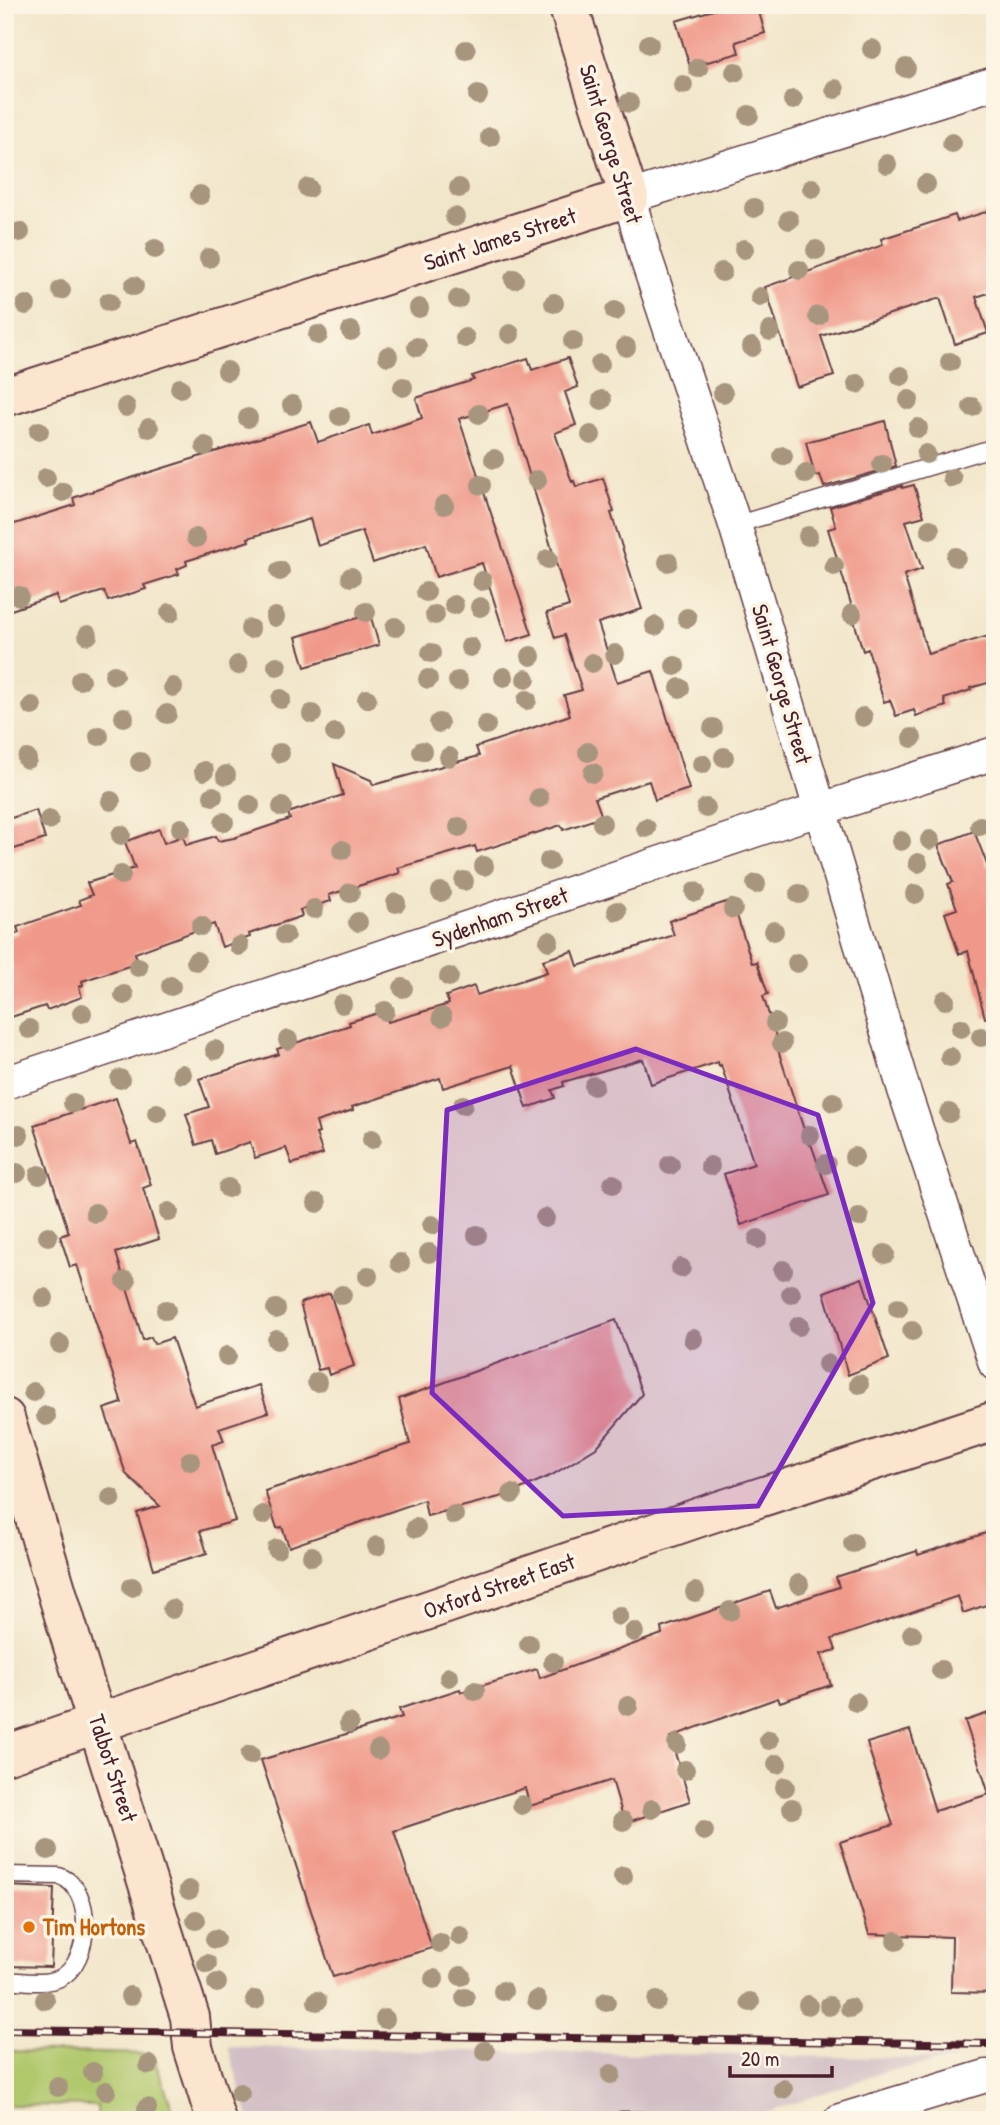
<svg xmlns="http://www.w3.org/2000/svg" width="1000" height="2125" viewBox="0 0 1000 2125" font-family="'Patrick Hand',sans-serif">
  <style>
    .industrial { fill: #d2bec4 }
    .green { fill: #b1c86d; stroke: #7e744c; stroke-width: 2 }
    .building { fill: #f09889 }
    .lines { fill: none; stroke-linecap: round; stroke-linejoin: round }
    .lane-casing { stroke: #633d43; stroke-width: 19 }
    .street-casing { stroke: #633d43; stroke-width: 35 }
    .secondary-casing { stroke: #633d43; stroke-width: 42 }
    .lane { stroke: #fff; stroke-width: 16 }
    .street { stroke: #fff; stroke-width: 32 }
    .secondary { stroke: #fbe5cf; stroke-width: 38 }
    .rail-casing { stroke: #4a1f2b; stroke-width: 8 }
    .rail { stroke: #fcf5e5; stroke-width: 5; stroke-dasharray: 16; stroke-linecap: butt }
    .tree { fill: #a7957e }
    .marked { fill: #7b2cbf; fill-opacity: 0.2; stroke: #7b2cbf; stroke-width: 5; stroke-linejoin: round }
    .food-dot { fill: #e8710a; stroke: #fcf5e5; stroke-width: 2.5 }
    .labels { text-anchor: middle; stroke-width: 7; stroke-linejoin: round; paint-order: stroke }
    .street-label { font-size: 23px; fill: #4a1f2b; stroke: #fcf5e5 }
    .food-label { font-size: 23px; font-weight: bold; fill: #c56008; stroke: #fcf5e5; text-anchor: start }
  </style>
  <rect width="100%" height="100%" fill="#fcf5e5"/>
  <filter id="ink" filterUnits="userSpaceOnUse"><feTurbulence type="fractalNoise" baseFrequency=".0143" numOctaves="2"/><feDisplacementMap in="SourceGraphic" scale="14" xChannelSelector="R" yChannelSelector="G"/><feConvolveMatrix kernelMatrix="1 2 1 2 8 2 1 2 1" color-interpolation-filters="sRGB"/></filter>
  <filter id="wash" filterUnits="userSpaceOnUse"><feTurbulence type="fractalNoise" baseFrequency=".00686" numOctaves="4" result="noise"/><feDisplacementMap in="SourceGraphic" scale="28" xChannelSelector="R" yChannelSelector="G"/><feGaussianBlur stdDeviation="1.57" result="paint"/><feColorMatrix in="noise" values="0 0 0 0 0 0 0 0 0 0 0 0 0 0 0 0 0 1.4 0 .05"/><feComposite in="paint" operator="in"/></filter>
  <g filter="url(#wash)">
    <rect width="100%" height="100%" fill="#f2e6ca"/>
    <!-- industrial -->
    <path class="industrial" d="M228 2047 961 2059 890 2070 746 2120H250Z"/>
    <!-- green -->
    <path class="green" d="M5 2051 152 2054 177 2120H97V2106L5 2105Z"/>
    <g id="blocks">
      <!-- building -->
      <path class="building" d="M730 5H757L765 33 736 42 739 53 690 67 676 21Z
        M995 209V291L976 297 988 333 955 344 940 298 821 336 834 376 797 387 765 287 883 245 881 239 955 215 957 221Z
        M528 358 532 370 568 358 578 387 565 392 576 425 555 433 572 482 574 481 576 487 603 478 614 512 611 513 642 609 598 623 617 682 653 671 689 789 655 800 649 781 595 798 602 817 563 830 561 825 477 852 475 846 398 868 400 873 329 895 331 901 300 910 302 916 249 934 250 937 222 947 214 924 135 953 138 963 82 981 83 985 79 987 82 997 47 1010 45 1006 5 1019V938L19 933 17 927 81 905 79 900 92 895 87 883 135 868 125 842 159 829 164 843 183 836 186 845 216 836 218 841 234 838 290 819 288 813 343 795 334 764 371 780 373 785 479 756 476 747 570 715 564 695 582 690 564 635 555 638 547 613 569 606 508 404 459 419 532 634 507 642 482 563 436 577 426 544 373 563 362 531 318 546 310 519 248 538 249 541 186 561 187 565 177 569 179 574 144 585 146 589 108 601 104 591 59 605 56 595 5 612V527L75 505 73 498 128 479 311 422 318 442 369 425 372 435 422 418 416 398 474 380 472 376Z
        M885 421 896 466 824 487 820 475 815 476 806 442Z
        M914 485 924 516 906 521 922 569 904 575 928 654 995 634V681L970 688 971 690 944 699 946 706 916 716 914 710 896 716 890 700 884 702 868 649 863 651 854 621 856 620 828 529 836 527 830 507 902 486V488Z
        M370 614 379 645 305 667 296 637Z
        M36 810 45 839 5 852V820Z
        M974 831 988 867 995 864V1017L985 1018 968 951 959 954 945 913 957 909 948 884 953 882 938 845Z
        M732 900 752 963 757 962 768 994 763 996 779 1046 777 1047 809 1145 811 1144 829 1195 741 1225 724 1174 754 1164 721 1065 719 1066 718 1062 651 1084 643 1059 563 1082 564 1086 552 1090 555 1098 527 1108 513 1066 443 1088 440 1078 352 1107 353 1110 316 1122 319 1133 316 1134 323 1154 292 1164 286 1148 255 1158 250 1142 215 1154 211 1140 196 1145 186 1114 209 1107 199 1079 279 1054 277 1049 350 1025 349 1022 385 1011 388 1022 449 1004 446 996 474 986 477 995 547 972 543 960 573 951 578 966 674 935 669 921Z
        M116 1098 131 1144 137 1142 151 1185 143 1188 159 1239 116 1253 143 1340 151 1337 154 1344 172 1338 195 1406 259 1385 268 1412 219 1428 224 1441 212 1445 235 1521 200 1531 207 1553 154 1569 137 1513 160 1506 126 1474 104 1409 122 1403 77 1265 70 1267 60 1236 69 1233 34 1125Z
        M862 1278 889 1359 848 1375 824 1292Z
        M330 1293 354 1366 329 1375 327 1368 318 1370 300 1303Z
        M616 1320 642 1394 596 1448 552 1475 507 1495 427 1516 424 1500 289 1547 282 1527 277 1528 265 1491 410 1444 399 1399Z
        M989 1532 995 1551V1602L963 1613 958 1596 832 1639 836 1650 821 1654 831 1685 780 1702 778 1698 670 1737 690 1801 625 1823 612 1780 530 1806 525 1788 394 1831 432 1948 333 1977 261 1760 402 1717 399 1709 460 1689 461 1692 537 1669 540 1678 662 1634 661 1628 770 1591 776 1608 839 1587 836 1577 917 1551 918 1555Z
        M995 1711V1993L951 1992 952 1937 869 1934 840 1842 893 1825 867 1743 910 1730 935 1811 989 1794 965 1721Z
        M5 1886 54 1888 51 1967 5 1966Z"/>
    </g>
  </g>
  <g filter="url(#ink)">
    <use href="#blocks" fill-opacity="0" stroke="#633d43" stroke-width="2"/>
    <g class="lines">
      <defs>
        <path id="lane" d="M735 525 995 447
          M5 1875 59 1876C96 1888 91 1963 60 1978 45 1985 22 1981 5 1980
          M621 2120H643"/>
        <path id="street" d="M995 83 629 197 645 255 735 525 904 1090 995 1364
          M5 1083 766 827 995 753
          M840 2120 986 2076H995"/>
        <path id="secondary" d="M5 397 629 197 568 5
          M5 1418 76 1656 190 2017 193 2047 216 2120
          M5 1755 706 1515 995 1421"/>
      </defs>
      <!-- lane casing -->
      <use href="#lane" class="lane-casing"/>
      <!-- street casing -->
      <use href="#street" class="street-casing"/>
      <!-- secondary casing -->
      <use href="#secondary" class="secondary-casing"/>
      <!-- lane -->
      <use href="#lane" class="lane"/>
      <!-- street -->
      <use href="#street" class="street"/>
      <!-- secondary -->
      <use href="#secondary" class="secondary"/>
      <defs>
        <path id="rail" d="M5 2030 995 2044"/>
      </defs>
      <!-- rail casing -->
      <use href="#rail" class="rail-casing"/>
      <!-- rail -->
      <use href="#rail" class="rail"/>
    </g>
    <!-- trees -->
    <g class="tree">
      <circle cx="649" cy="44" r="10"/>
      <circle cx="872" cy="49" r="10"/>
      <circle cx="466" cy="50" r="10"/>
      <circle cx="698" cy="68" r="10"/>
      <circle cx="906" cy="68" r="10"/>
      <circle cx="735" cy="72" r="10"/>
      <circle cx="683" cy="85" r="10"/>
      <circle cx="835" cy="89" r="10"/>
      <circle cx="478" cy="95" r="10"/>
      <circle cx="793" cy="100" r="10"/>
      <circle cx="629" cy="103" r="10"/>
      <circle cx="749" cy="115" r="10"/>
      <circle cx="490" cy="137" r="10"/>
      <circle cx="952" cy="143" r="10"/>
      <circle cx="887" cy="164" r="10"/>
      <circle cx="926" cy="184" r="10"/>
      <circle cx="308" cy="188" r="10"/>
      <circle cx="459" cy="188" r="10"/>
      <circle cx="812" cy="188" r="10"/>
      <circle cx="200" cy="195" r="10"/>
      <circle cx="754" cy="208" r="10"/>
      <circle cx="455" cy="217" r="10"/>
      <circle cx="789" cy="220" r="10"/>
      <circle cx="20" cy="232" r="10"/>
      <circle cx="155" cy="249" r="10"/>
      <circle cx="744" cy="249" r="10"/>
      <circle cx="816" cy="250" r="10"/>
      <circle cx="209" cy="258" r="10"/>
      <circle cx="799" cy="270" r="10"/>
      <circle cx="722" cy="272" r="10"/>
      <circle cx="514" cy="279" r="10"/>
      <circle cx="134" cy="286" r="10"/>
      <circle cx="61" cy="290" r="10"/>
      <circle cx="760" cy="297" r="10"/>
      <circle cx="458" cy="299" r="10"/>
      <circle cx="109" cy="302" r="10"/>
      <circle cx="554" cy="303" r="10"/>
      <circle cx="26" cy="305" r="10"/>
      <circle cx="419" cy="308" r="10"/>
      <circle cx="615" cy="311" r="10"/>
      <circle cx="818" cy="316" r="10"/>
      <circle cx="351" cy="331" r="10"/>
      <circle cx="770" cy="331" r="10"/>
      <circle cx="510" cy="334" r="10"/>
      <circle cx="318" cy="335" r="10"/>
      <circle cx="465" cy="338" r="10"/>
      <circle cx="573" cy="341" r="10"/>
      <circle cx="417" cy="347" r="10"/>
      <circle cx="626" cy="347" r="10"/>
      <circle cx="752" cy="347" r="10"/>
      <circle cx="388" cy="356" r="10"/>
      <circle cx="950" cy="362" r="10"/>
      <circle cx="600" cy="364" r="10"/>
      <circle cx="227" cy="371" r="10"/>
      <circle cx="901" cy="376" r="10"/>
      <circle cx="857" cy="384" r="10"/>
      <circle cx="403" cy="387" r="10"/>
      <circle cx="180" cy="388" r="10"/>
      <circle cx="723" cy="393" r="10"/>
      <circle cx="602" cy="400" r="10"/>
      <circle cx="909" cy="400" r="10"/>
      <circle cx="292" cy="405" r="10"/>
      <circle cx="126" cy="407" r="10"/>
      <circle cx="972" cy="407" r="10"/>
      <circle cx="479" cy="414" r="10"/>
      <circle cx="340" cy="416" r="10"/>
      <circle cx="248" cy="418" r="10"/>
      <circle cx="149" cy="428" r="10"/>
      <circle cx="918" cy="428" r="10"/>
      <circle cx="39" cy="431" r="10"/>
      <circle cx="591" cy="435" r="10"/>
      <circle cx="205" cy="446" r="10"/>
      <circle cx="926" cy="454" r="10"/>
      <circle cx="783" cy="456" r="10"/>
      <circle cx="494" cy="459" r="10"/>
      <circle cx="882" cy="464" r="10"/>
      <circle cx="806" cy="474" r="10"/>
      <circle cx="46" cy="478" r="10"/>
      <circle cx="952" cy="478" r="10"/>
      <circle cx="537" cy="480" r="10"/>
      <circle cx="481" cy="485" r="10"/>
      <circle cx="63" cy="492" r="10"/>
      <circle cx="444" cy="505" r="10"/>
      <circle cx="930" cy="529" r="10"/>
      <circle cx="808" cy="536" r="10"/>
      <circle cx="196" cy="538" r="10"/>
      <circle cx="956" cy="557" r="10"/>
      <circle cx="548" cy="559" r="10"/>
      <circle cx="668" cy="562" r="10"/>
      <circle cx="834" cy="566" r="10"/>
      <circle cx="280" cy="571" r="10"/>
      <circle cx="351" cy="577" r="10"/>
      <circle cx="482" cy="581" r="10"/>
      <circle cx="426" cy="592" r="10"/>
      <circle cx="19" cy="596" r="10"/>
      <circle cx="454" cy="605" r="10"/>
      <circle cx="480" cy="607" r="10"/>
      <circle cx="366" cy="612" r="10"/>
      <circle cx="170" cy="613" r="10"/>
      <circle cx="852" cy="614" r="10"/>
      <circle cx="435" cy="615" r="10"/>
      <circle cx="275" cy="617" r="10"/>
      <circle cx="687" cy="618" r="10"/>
      <circle cx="655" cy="626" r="10"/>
      <circle cx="395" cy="627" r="10"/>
      <circle cx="250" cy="629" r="10"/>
      <circle cx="88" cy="635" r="10"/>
      <circle cx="470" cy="647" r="10"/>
      <circle cx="431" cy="653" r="10"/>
      <circle cx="615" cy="654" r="10"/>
      <circle cx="531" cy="656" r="10"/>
      <circle cx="592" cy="663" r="10"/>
      <circle cx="238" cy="665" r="10"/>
      <circle cx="277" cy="666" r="10"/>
      <circle cx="675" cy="666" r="10"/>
      <circle cx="114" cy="675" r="10"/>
      <circle cx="504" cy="677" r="10"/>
      <circle cx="428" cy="679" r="10"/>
      <circle cx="526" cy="679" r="10"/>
      <circle cx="80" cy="680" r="10"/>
      <circle cx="458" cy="681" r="10"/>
      <circle cx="173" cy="687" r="10"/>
      <circle cx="680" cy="688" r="10"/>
      <circle cx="281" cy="699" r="10"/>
      <circle cx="367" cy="699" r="10"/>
      <circle cx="527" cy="700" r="10"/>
      <circle cx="32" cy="706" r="10"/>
      <circle cx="167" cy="714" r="10"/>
      <circle cx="312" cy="714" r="10"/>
      <circle cx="124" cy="717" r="10"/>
      <circle cx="863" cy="717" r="10"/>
      <circle cx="439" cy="723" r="10"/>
      <circle cx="486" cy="725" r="10"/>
      <circle cx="713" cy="728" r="10"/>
      <circle cx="335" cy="733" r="10"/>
      <circle cx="99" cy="736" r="10"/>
      <circle cx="912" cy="738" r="10"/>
      <circle cx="422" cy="751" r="10"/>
      <circle cx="588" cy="752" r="10"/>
      <circle cx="280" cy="753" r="10"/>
      <circle cx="449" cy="757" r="10"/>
      <circle cx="724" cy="757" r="10"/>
      <circle cx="27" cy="759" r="10"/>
      <circle cx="140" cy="762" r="10"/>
      <circle cx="702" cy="764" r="10"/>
      <circle cx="204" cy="771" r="10"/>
      <circle cx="593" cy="773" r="10"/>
      <circle cx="226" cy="775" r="10"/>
      <circle cx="213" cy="796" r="10"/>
      <circle cx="539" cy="798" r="10"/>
      <circle cx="111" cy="801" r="10"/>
      <circle cx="250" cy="805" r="10"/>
      <circle cx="282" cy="807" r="10"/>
      <circle cx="706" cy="808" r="10"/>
      <circle cx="49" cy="820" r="10"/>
      <circle cx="224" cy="822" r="10"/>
      <circle cx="602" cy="823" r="10"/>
      <circle cx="980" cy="826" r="10"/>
      <circle cx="459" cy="827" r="10"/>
      <circle cx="181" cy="828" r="10"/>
      <circle cx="646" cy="828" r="10"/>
      <circle cx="121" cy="835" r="10"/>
      <circle cx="930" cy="840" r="10"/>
      <circle cx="901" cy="841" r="10"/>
      <circle cx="342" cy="850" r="10"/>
      <circle cx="549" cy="861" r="10"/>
      <circle cx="918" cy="863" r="10"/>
      <circle cx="484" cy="866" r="10"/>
      <circle cx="121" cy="875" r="10"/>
      <circle cx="464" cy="881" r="10"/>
      <circle cx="756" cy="884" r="10"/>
      <circle cx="441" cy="892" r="10"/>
      <circle cx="695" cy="892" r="10"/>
      <circle cx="350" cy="893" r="10"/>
      <circle cx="799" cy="894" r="10"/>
      <circle cx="915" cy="894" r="10"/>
      <circle cx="396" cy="903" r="10"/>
      <circle cx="314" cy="909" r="10"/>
      <circle cx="733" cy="909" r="10"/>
      <circle cx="617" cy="911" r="10"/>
      <circle cx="358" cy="922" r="10"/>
      <circle cx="201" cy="926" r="10"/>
      <circle cx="774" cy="931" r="10"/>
      <circle cx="285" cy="935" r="10"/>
      <circle cx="549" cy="941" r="10"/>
      <circle cx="239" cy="946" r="10"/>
      <circle cx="196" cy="961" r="10"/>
      <circle cx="797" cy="963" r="10"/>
      <circle cx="138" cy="967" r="10"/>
      <circle cx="449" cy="977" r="10"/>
      <circle cx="171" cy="986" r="10"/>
      <circle cx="403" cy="988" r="10"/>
      <circle cx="124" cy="995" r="10"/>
      <circle cx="945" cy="1000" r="10"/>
      <circle cx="342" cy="1004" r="10"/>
      <circle cx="385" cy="1011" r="10"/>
      <circle cx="82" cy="1013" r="10"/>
      <circle cx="442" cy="1017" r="10"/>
      <circle cx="775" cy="1023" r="10"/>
      <circle cx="961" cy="1028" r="10"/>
      <circle cx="29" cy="1029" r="10"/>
      <circle cx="981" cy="1037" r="10"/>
      <circle cx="288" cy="1040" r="10"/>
      <circle cx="782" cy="1043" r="10"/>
      <circle cx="215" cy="1050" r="10"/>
      <circle cx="950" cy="1057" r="10"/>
      <circle cx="182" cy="1074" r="10"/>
      <circle cx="120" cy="1079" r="10"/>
      <circle cx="594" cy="1086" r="10"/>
      <circle cx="833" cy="1102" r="10"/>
      <circle cx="73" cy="1103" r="10"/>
      <circle cx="463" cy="1105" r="10"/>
      <circle cx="157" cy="1113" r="10"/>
      <circle cx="949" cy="1113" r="10"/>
      <circle cx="19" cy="1135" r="10"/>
      <circle cx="810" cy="1135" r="10"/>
      <circle cx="372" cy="1139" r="10"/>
      <circle cx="854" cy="1157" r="10"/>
      <circle cx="826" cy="1164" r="10"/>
      <circle cx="670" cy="1165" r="10"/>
      <circle cx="710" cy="1166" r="10"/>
      <circle cx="17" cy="1173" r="10"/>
      <circle cx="39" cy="1175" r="10"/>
      <circle cx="613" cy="1184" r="10"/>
      <circle cx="228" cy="1188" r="10"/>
      <circle cx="317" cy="1203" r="10"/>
      <circle cx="169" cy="1212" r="10"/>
      <circle cx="95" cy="1213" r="10"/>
      <circle cx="859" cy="1217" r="10"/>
      <circle cx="545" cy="1218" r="10"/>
      <circle cx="432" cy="1225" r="10"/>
      <circle cx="477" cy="1235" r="10"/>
      <circle cx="48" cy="1236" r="10"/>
      <circle cx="758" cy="1239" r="10"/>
      <circle cx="429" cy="1253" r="10"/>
      <circle cx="885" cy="1254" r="10"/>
      <circle cx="400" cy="1263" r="10"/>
      <circle cx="681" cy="1268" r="10"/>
      <circle cx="783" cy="1270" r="10"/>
      <circle cx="368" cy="1276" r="10"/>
      <circle cx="126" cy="1281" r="10"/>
      <circle cx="791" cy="1294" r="10"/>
      <circle cx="342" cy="1295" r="10"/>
      <circle cx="44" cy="1298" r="10"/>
      <circle cx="898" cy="1308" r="10"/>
      <circle cx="276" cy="1309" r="10"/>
      <circle cx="166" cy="1310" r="10"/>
      <circle cx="799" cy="1326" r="10"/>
      <circle cx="912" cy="1331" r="10"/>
      <circle cx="693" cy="1339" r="10"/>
      <circle cx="277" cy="1340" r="10"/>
      <circle cx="60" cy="1344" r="10"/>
      <circle cx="227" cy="1356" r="10"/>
      <circle cx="827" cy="1364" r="10"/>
      <circle cx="317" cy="1382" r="10"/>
      <circle cx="859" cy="1384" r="10"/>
      <circle cx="33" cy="1392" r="10"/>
      <circle cx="46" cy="1416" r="10"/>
      <circle cx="190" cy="1461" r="10"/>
      <circle cx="512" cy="1494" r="10"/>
      <circle cx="111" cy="1498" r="10"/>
      <circle cx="263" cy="1515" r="10"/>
      <circle cx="454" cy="1515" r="10"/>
      <circle cx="416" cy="1528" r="10"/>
      <circle cx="853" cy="1543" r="10"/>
      <circle cx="377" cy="1546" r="10"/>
      <circle cx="277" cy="1549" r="10"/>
      <circle cx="312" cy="1556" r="10"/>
      <circle cx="799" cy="1584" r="10"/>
      <circle cx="132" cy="1587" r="10"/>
      <circle cx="695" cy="1592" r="10"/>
      <circle cx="172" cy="1609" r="10"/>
      <circle cx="730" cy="1611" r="10"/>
      <circle cx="619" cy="1616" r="10"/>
      <circle cx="634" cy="1632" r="10"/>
      <circle cx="912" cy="1634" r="10"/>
      <circle cx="529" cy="1644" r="10"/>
      <circle cx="553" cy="1662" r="10"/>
      <circle cx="941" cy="1670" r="10"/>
      <circle cx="449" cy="1677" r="10"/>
      <circle cx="475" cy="1691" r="10"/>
      <circle cx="856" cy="1702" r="10"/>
      <circle cx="628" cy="1706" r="10"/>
      <circle cx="349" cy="1723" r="10"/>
      <circle cx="769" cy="1740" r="10"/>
      <circle cx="677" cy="1744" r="10"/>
      <circle cx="378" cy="1750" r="10"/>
      <circle cx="250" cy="1755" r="10"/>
      <circle cx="777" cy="1764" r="10"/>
      <circle cx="685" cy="1770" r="10"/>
      <circle cx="785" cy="1787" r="10"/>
      <circle cx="522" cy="1805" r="10"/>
      <circle cx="792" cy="1808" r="10"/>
      <circle cx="652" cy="1809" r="10"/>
      <circle cx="623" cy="1821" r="10"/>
      <circle cx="704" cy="1831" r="10"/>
      <circle cx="48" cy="1850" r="10"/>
      <circle cx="623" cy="1876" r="10"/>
      <circle cx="189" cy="1890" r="10"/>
      <circle cx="196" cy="1920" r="10"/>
      <circle cx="460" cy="1936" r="10"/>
      <circle cx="215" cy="1939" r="10"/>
      <circle cx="896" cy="1941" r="10"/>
      <circle cx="440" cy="1943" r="10"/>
      <circle cx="207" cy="1964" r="10"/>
      <circle cx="461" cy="1976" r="10"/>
      <circle cx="434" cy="1979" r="10"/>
      <circle cx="217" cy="1983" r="10"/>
      <circle cx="503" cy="1991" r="10"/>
      <circle cx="130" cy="1996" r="10"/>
      <circle cx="465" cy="1998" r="10"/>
      <circle cx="45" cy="2000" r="10"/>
      <circle cx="255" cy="2000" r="10"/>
      <circle cx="537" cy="2000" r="10"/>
      <circle cx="317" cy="2001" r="10"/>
      <circle cx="657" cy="2001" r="10"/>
      <circle cx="606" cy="2002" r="10"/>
      <circle cx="750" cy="2002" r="10"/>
      <circle cx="808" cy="2005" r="10"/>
      <circle cx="829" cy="2006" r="10"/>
      <circle cx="850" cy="2008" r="10"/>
      <circle cx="385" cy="2019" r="10"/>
      <circle cx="485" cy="2051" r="10"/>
      <circle cx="149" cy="2065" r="10"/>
      <circle cx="93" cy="2072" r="10"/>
      <circle cx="611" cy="2074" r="10"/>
      <circle cx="58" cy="2087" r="10"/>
      <circle cx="783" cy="2089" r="10"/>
      <circle cx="106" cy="2091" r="10"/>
      <circle cx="240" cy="2093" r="10"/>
      <circle cx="147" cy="2108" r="10"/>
    </g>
  </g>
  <!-- marked area -->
  <path class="marked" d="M636 1049 818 1115 873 1303 758 1506 563 1516 432 1393 447 1110Z"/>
  <!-- markers -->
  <circle class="food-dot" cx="29" cy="1927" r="7"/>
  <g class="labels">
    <!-- street labels -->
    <g class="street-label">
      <text transform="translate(611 144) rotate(73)" y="8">Saint George Street</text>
      <text transform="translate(500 239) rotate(-18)" y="8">Saint James Street</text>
      <text transform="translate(782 684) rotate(74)" y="8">Saint George Street</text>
      <text transform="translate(500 917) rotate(-19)" y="8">Sydenham Street</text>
      <text transform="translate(499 1586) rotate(-19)" y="8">Oxford Street East</text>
      <text transform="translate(113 1768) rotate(72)" y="8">Talbot Street</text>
    </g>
    <!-- food labels -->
    <g class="food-label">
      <text x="43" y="1935">Tim Hortons</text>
    </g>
  </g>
  <!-- margin -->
  <rect width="1000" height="2125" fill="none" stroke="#fcf5e5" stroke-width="28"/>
  <!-- scale -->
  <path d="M730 2066v10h102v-10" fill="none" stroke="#4a1f2b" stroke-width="3.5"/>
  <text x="741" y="2066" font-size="21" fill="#4a1f2b" stroke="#fcf5e5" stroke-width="5" paint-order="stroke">20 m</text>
</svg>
